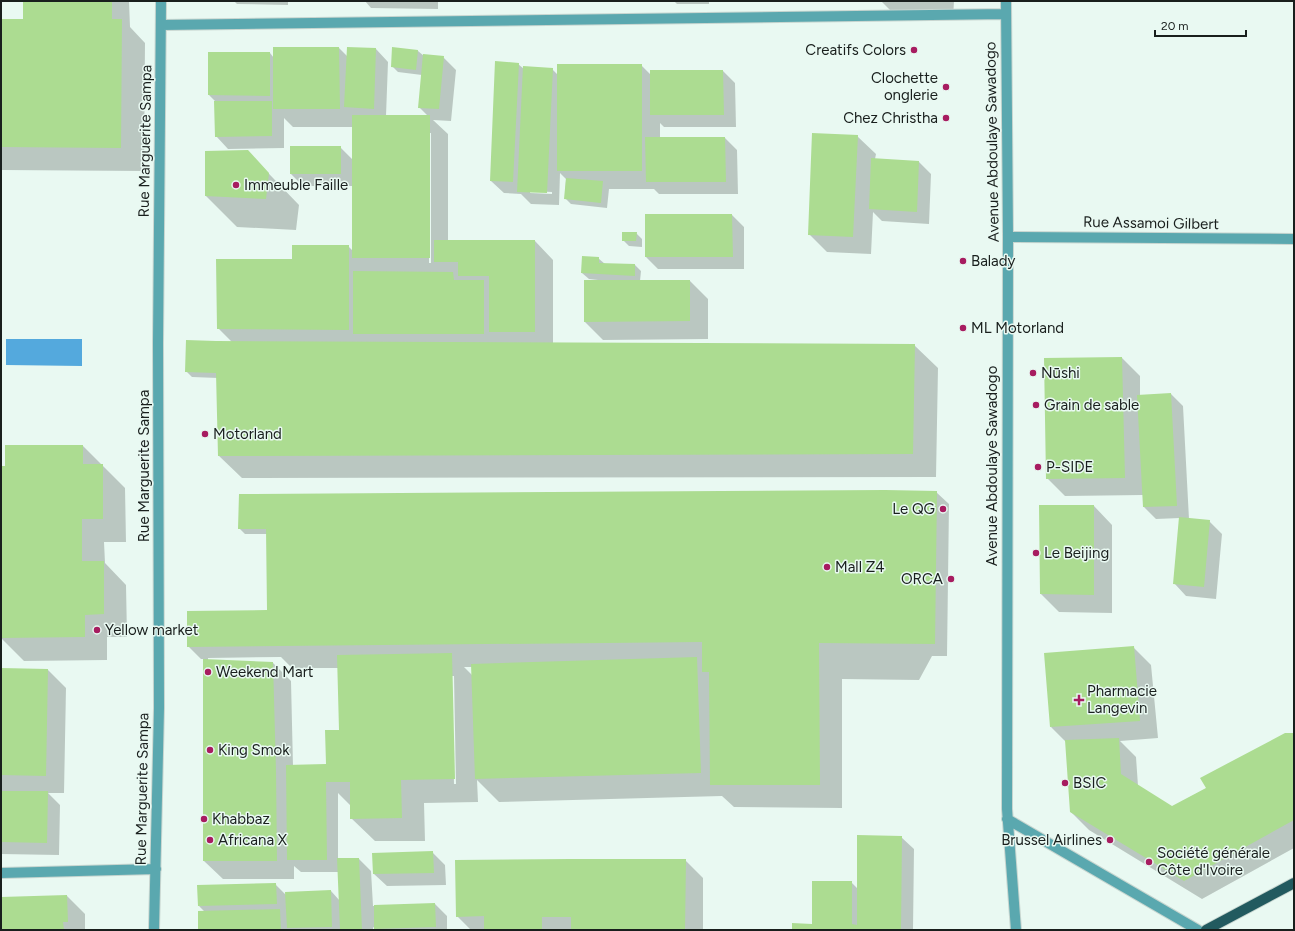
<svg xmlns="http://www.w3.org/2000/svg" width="1295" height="931" viewBox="0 0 1295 931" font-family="Figtree,sans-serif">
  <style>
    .water { fill: #54a9dd }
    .shadow { fill: #0003; fill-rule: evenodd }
    .building { fill: #acdc91 }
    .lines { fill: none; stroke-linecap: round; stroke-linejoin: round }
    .minor-casing { stroke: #c8d6d0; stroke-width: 12 }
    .major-casing { stroke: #c8d6d0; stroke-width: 12 }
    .minor { stroke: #5aa8af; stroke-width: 10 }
    .major { stroke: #225a5f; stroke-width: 10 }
    .poi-dot { fill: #a71c60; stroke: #e9f9f2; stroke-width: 1.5 }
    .labels { text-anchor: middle; stroke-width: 3; stroke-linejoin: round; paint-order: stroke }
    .poi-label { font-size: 15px; fill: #191f1d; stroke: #e9f9f2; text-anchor: start }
    .street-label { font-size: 15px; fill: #191f1d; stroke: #e9f9f2 }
  </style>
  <rect width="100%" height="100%" fill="#e9f9f2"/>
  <!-- water -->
  <path class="water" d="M6 339H82V366L6 365Z"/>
  <!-- shadow -->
  <path class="shadow" d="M24 1H129L130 27 145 43 144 171 1 170V20H25Z
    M234 1H288V5L237 4Z
    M365 1H438V9L371 8Z
    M674 1H709V4H677Z
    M881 1H954L953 19H899Z
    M339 48 347 56 376 49 388 62 386 116H428L419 107 422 75 398 72 392 66 393 48 418 51 424 56 443 57 456 70 451 121 433 120 448 134V241H535L553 260V343L914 345 938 368 936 477 242 478 218 455V378L192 377 186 371 232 342 218 328 293 260 348 246 353 251V186H303L291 174 340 147 353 160V127H293L284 118V148L228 149 216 136 215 101 209 95 270 53 274 58ZM429 133H431V263H429Z
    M518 64 524 69H552L558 75 641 65 651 75 723 71 735 83 736 127H664L660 123V138H725L737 150 738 194H659L654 189H609L607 208 571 204 565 198 566 179 560 173 559 205 531 204 521 194 504 193 491 181ZM530 191 552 192V194L530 193Z
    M857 136 876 154 875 159 919 162 931 174 929 224 882 221 873 212 871 254 827 252 809 234Z
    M247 151 299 205 296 230 237 227 206 196Z
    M732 215 744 227V269H658L646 257Z
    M636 233 642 239V247L629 246 623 240Z
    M598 258 605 264 635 265 641 271 640 281H690L708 299V339L603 340 585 322 598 280 589 279 582 273Z
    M1122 358 1140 376V396L1171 394 1183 406 1189 519 1209 521 1222 534 1216 599 1186 596 1174 583 1180 518 1156 519 1144 507 1143 495 1065 496 1047 478Z
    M83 446 125 488 126 542H104L105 563 126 585 127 637H107V660L24 661 1 638V467H6Z
    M936 492 949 504 947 656H932L919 680 842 679V808L734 807 722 796 499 802 477 780 478 802 424 803 425 841H375L351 818 350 805 338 793V859H359L371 871 373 906 435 904 447 916V930H377L373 927V930H199L205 912 199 906 275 884 286 895 331 891 340 901 339 872H301L294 866V879H223L204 861V659H201L188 646 269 613 268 534H245L239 528ZM281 657 292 668H339L340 731 327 765 293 766 291 681 273 663 208 660V658ZM464 667H472V675ZM452 676H454L456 784H454Z
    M1094 506 1112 525V613L1059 612 1041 594Z
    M1133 647 1151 665 1158 738 1120 741 1136 757 1138 786 1172 807 1207 788 1294 734V848L1202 899 1089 830 1071 812 1066 742 1051 727Z
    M1 669 48 670 66 688 64 793H48L60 805 59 855 1 854Z
    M901 837 914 849 913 930H793L813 925 851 882 858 889Z
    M432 852 445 865 446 885 387 886 374 874 373 854Z
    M685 860 703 878V930H471L457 916Z
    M67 896 85 914V930H3Z"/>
  <!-- building -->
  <path class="building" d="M23 1H112V19H122L121 148 1 147V19H23Z
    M273 47H339L340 109H273Z
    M347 47 376 48 374 109 344 107Z
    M392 47 418 50 416 70 391 67Z
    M208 52H270V96L208 95Z
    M423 54 444 56 439 109 418 108Z
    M495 61 519 63 513 182 490 181Z
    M557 64H642V171H557Z
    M523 66 553 68 547 193 517 192Z
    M650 70H723L724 115H650Z
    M214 101H272V136L215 137Z
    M352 115H430V258H352Z
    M812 133 858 135 853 237 808 235Z
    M645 137H725L726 182H646Z
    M290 146H341V174H290Z
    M248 150 269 173 266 199 205 196V151Z
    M871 158 919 161 917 212 869 209Z
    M566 178 603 181 601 203 564 199Z
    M645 214H732L733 257H645Z
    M622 232H637L636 241H622Z
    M434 240H535V332H489V276H458V262H434Z
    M292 245H349V330L217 329 216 259H292Z
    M582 256 599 257V263L635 264V276L581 273Z
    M353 271 453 272 454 280H484V334H353Z
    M584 280H690V321L584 322Z
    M186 340 216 341 915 344 913 454 218 456 216 373 185 372Z
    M1122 357 1125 478 1046 479 1044 358Z
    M1171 393 1177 506 1143 507 1137 395Z
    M5 445H83V464H103V519H82V561H104V614L85 615V637L1 638V466H5Z
    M885 490 937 491 935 644 819 643 820 785H710L709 672H702V642L187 647V611L267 610 266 529H238L239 494Z
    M1039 505H1094V595L1040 594Z
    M1179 517 1210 520 1204 587 1173 584Z
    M1134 646 1140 721 1050 727 1044 653Z
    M452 653 455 779 401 780 402 818 350 819V782H326L327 860H287L286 765 326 764 325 730H339L337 655Z
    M697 657 701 773 475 779 471 664Z
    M203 659 273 662 276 771 277 861H203Z
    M1 668 48 669 46 776 1 775Z
    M1285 733H1294V820L1184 881 1070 812 1065 740 1119 738 1121 774 1172 806 1206 788 1200 778Z
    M1 791H48L47 843 1 842Z
    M857 835 902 836 901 930H792V923L812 924V881H852V924L857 925Z
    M433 851 434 873 373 874 372 853Z
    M337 858H359L362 930H340Z
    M570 859H686L685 930H571V917H542V930H484V916L456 917 455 860Z
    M276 883 277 904 198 906 197 885Z
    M331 890 332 927 287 928 285 892Z
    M67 895 68 922H63L64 930H2L1 897Z
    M435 903 436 927 374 929V905Z
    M280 909 281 930H198V911Z"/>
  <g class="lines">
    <defs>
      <path id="minor" d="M1006 1 1008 237 1007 809 1016 930
        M161 25 1006 14
        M1008 237 1294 239
        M1007 819 1198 930
        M1 873 156 869
        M154 930 159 708 158 343 161 1"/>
      <path id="major" d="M1206 930 1294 883"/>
    </defs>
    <!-- minor casing -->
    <use href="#minor" class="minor-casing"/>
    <!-- major casing -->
    <use href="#major" class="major-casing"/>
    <!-- minor -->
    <use href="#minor" class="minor"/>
    <!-- major -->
    <use href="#major" class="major"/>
  </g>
  <!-- markers -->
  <g class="poi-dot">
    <circle cx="914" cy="50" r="4"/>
    <circle cx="946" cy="87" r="4"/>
    <circle cx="946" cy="118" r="4"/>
    <circle cx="236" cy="185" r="4"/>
    <circle cx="963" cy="261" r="4"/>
    <circle cx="963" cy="328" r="4"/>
    <circle cx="1033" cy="373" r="4"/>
    <circle cx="1036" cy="405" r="4"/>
    <circle cx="205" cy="434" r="4"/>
    <circle cx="1038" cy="467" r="4"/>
    <circle cx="943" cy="509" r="4"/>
    <circle cx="1036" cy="553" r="4"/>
    <circle cx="827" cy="567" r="4"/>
    <circle cx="951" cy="579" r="4"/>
    <circle cx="97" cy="630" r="4"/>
    <circle cx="208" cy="672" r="4"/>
    <path d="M1077 694h4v4h4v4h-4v4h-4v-4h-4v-4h4z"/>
    <circle cx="210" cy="750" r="4"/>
    <circle cx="1065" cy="783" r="4"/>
    <circle cx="204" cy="819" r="4"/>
    <circle cx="210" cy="840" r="4"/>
    <circle cx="1110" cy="840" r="4"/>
    <circle cx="1149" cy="862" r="4"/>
  </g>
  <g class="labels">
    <!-- poi labels -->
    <g class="poi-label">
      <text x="906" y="55" text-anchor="end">Creatifs Colors</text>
      <text x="938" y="83" text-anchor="end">Clochette<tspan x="938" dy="17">onglerie</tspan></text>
      <text x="938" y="123" text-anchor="end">Chez Christha</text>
      <text x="244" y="190">Immeuble Faille</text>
      <text x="971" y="266">Balady</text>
      <text x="971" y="333">ML Motorland</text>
      <text x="1041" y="378">Nūshi</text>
      <text x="1044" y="410">Grain de sable</text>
      <text x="213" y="439">Motorland</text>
      <text x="1046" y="472">P-SIDE</text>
      <text x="935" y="514" text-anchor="end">Le QG</text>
      <text x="1044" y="558">Le Beijing</text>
      <text x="835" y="572">Mall Z4</text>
      <text x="943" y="584" text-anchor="end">ORCA</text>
      <text x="105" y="635">Yellow market</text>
      <text x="216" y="677">Weekend Mart</text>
      <text x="1087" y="696">Pharmacie<tspan x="1087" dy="17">Langevin</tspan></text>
      <text x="218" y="755">King Smok</text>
      <text x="1073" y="788">BSIC</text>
      <text x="212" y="824">Khabbaz</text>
      <text x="218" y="845">Africana X</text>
      <text x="1102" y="845" text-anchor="end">Brussel Airlines</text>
      <text x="1157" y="858">Société générale<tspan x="1157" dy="17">Côte d'Ivoire</tspan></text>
    </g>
    <!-- street labels -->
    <g class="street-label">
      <text transform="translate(145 141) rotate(-89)" y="5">Rue Marguerite Sampa</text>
      <text transform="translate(992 142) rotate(-91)" y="5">Avenue Abdoulaye Sawadogo</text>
      <text transform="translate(1151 223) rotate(1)" y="5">Rue Assamoi Gilbert</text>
      <text transform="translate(144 466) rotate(-90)" y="5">Rue Marguerite Sampa</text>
      <text transform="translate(992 466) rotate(-90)" y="5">Avenue Abdoulaye Sawadogo</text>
      <text transform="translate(142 789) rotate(-89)" y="5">Rue Marguerite Sampa</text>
    </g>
  </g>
  <!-- border -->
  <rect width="1295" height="931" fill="none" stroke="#191f1d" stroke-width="4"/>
  <!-- scale -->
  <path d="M1155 30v6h91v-6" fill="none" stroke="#191f1d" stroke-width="2"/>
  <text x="1161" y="30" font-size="12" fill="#191f1d" stroke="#e9f9f2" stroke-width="3" paint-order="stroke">20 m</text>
</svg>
